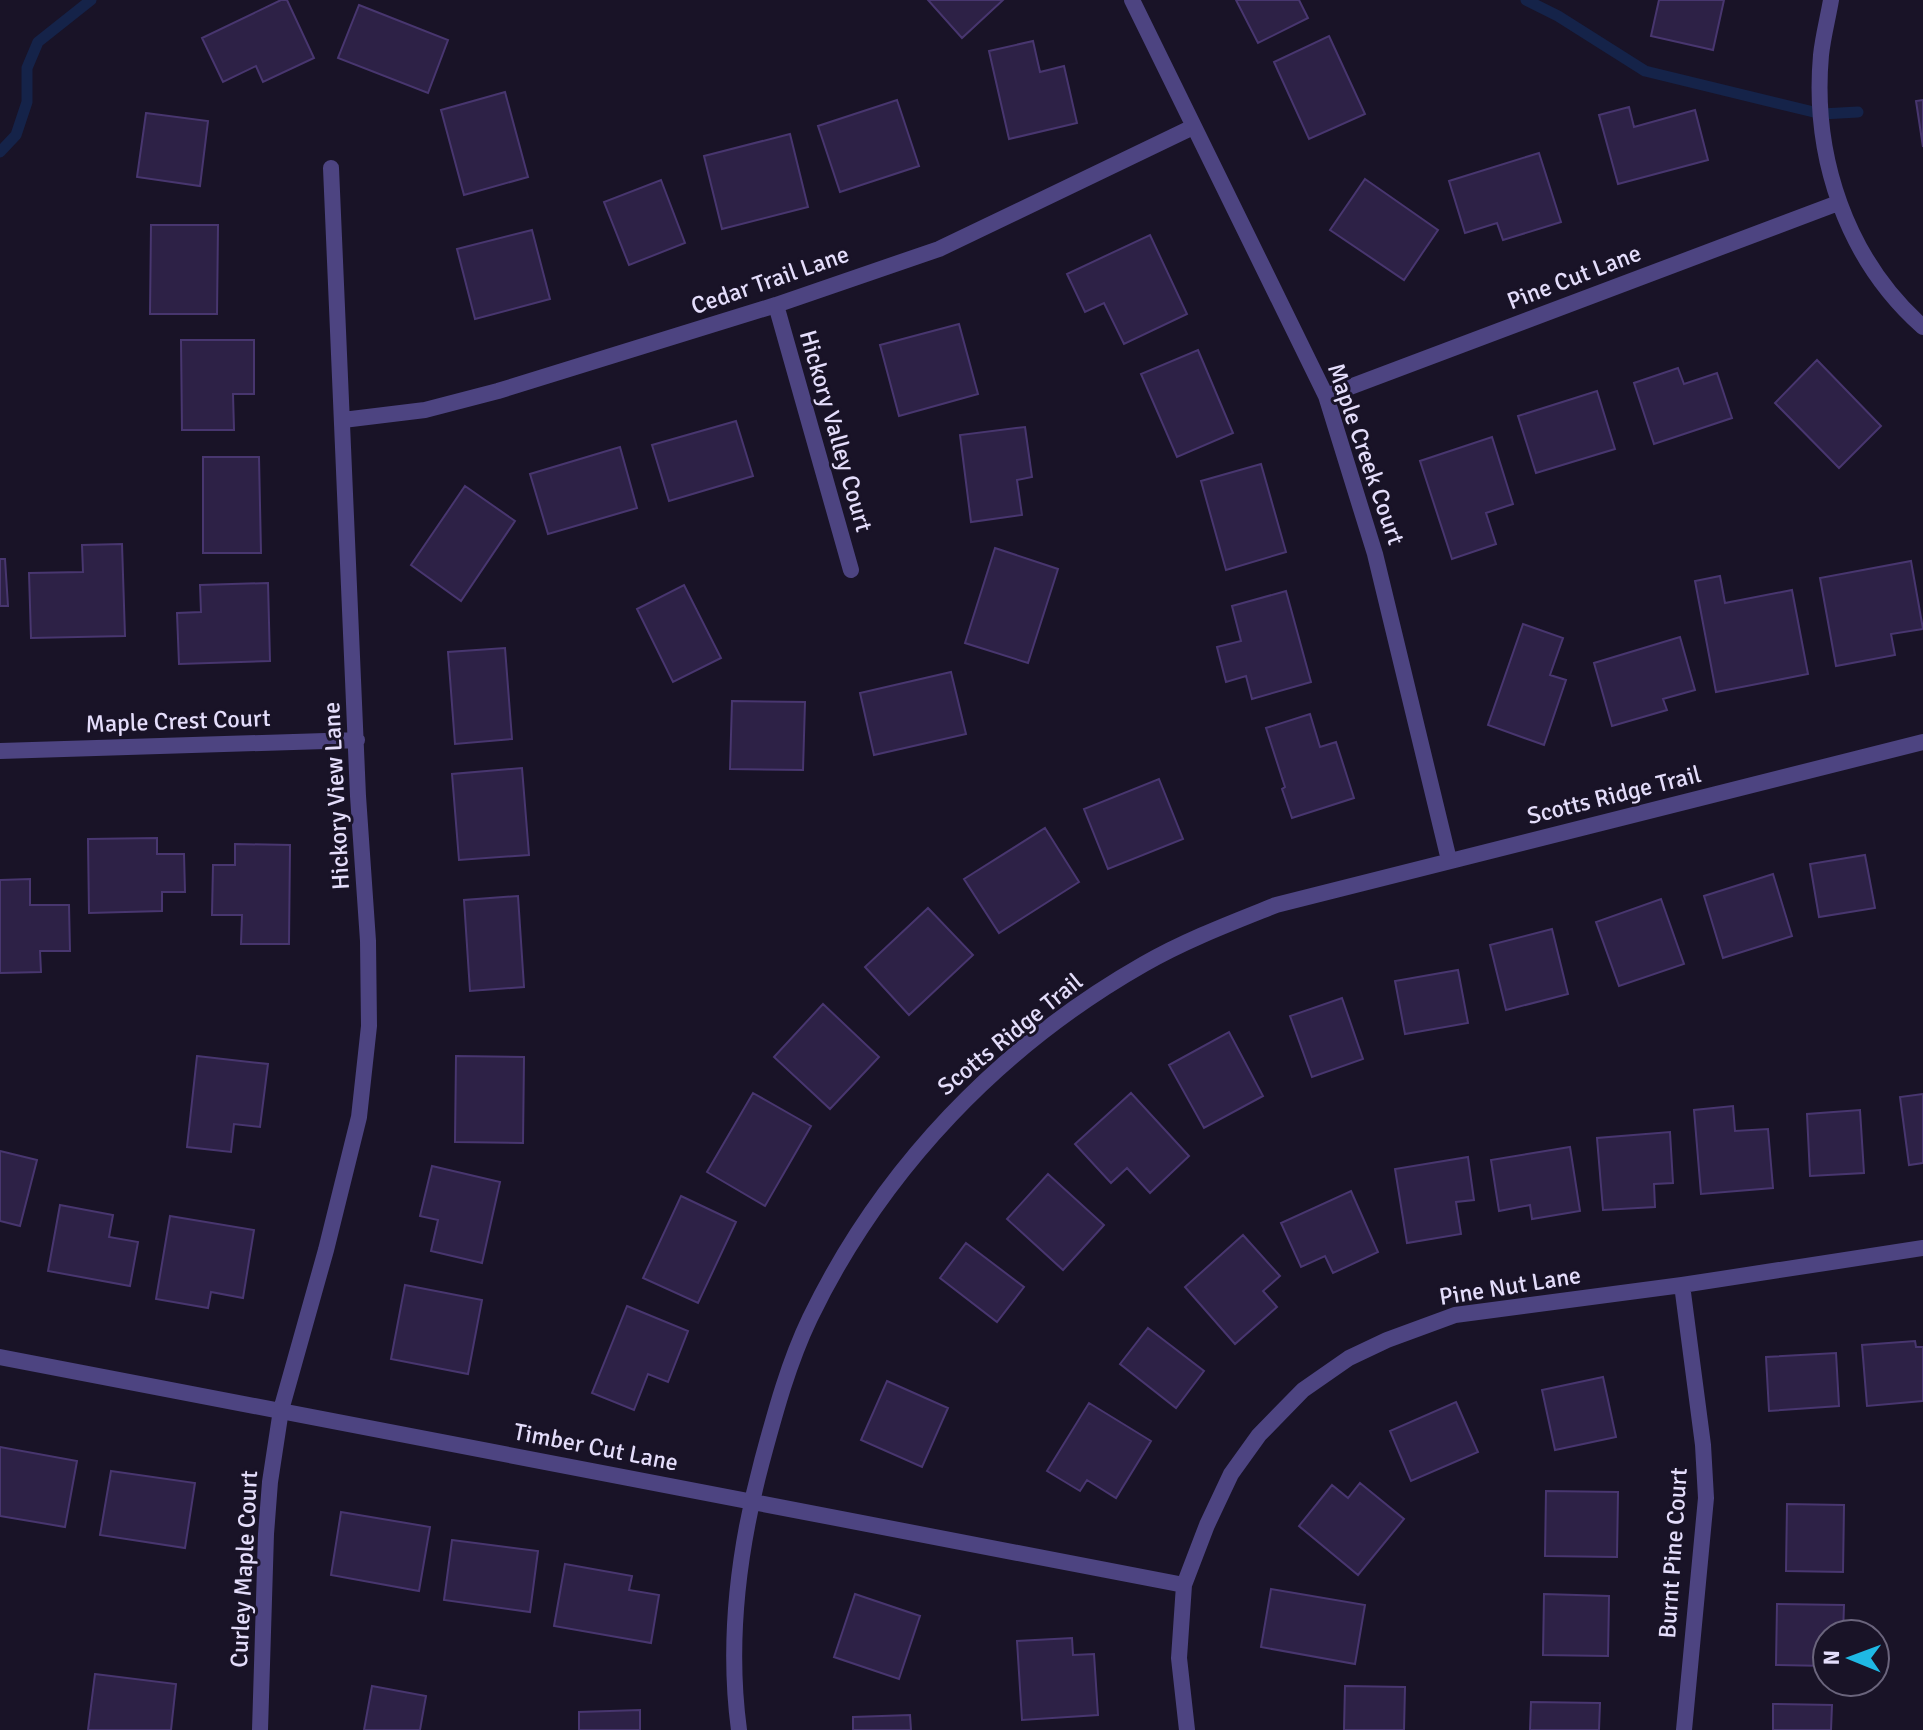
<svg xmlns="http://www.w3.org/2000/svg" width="1923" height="1730" viewBox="0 0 1923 1730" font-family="Signika,sans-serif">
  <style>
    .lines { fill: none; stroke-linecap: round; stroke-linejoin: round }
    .stream { stroke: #152349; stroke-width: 11 }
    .building { fill: #2d2146; stroke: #48366f; stroke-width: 2 }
    .minor { stroke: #4d4481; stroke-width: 16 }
    .labels { text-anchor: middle; stroke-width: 6; stroke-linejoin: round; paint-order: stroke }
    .street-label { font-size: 24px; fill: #e4ddfb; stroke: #191327 }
  </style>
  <rect width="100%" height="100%" fill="#191327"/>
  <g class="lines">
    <!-- stream -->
    <path class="stream" d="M1526 0 1558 16 1645 71 1822 114 1858 112
      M0 152 16 135 27 102V68L38 42 91 0"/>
  </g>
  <!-- building -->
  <path class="building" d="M281 0H287L314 58 263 82 256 66 223 82 202 38Z
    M928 0H1003L962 38Z
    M1236 0H1299L1308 18 1258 43Z
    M1659 0H1724L1713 50 1651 36Z
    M359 5 448 40 428 93 338 58Z
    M1329 36 1365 114 1309 139 1274 62Z
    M1033 41 1040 72 1064 66 1077 123 1009 139 989 51Z
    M505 92 528 177 464 195 441 110Z
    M897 100 919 166 840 192 818 126Z
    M1923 100V147L1916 101Z
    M1629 107 1634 127 1695 110 1708 160 1618 184 1599 115Z
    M146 113 208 121 200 186 137 177Z
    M790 134 808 207 722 229 704 156Z
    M1539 153 1561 222 1503 240 1497 223 1465 233 1449 181Z
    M1365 179 1438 230 1404 280 1330 230Z
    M661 180 685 243 629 265 604 202Z
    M151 225H218L217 314H150Z
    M532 230 550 299 475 319 457 249Z
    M1150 235 1187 314 1124 344 1104 303 1085 312 1067 274Z
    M959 324 978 394 899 416 880 345Z
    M181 340H254V394H233L234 430H182Z
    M1198 350 1233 433 1177 457 1141 374Z
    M1817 360 1881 426 1839 468 1775 403Z
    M1678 368 1684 384 1717 373 1732 418 1654 444 1634 383Z
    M1597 391 1615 449 1536 473 1518 416Z
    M736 421 753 476 669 501 652 445Z
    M1025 427 1032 477 1017 480 1022 515 971 522 960 435Z
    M1492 437 1513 504 1486 513 1496 544 1452 559 1420 461Z
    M620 447 637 508 548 534 530 474Z
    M203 457H259L261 553H203Z
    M1261 464 1286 552 1226 570 1201 481Z
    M465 486 515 521 461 601 411 565Z
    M122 544 125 636 31 638 29 573 83 572 82 545Z
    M995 548 1058 569 1028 663 965 643Z
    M0 559H5L8 606H0Z
    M1911 561 1923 629 1891 634 1895 655 1836 666 1820 578Z
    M1720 576 1725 603 1792 590 1808 674 1716 692 1695 581Z
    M268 583 270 661 179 664 177 613 201 612 200 585Z
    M684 585 721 658 673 682 637 609Z
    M1286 591 1311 682 1252 699 1246 676 1226 682 1217 647 1241 641 1232 606Z
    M1523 624 1563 638 1550 675 1566 680 1544 745 1488 725Z
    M1680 637 1695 690 1663 699 1667 710 1612 726 1594 663Z
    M505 648 512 739 455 744 448 652Z
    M951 672 966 734 874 755 860 693Z
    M732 701 805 702 803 770 730 769Z
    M1310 714 1320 747 1336 742 1354 798 1292 818 1282 789 1285 787 1266 728Z
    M522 768 529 855 459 860 452 774Z
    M1159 779 1183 839 1108 869 1084 809Z
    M1045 828 1079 882 999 933 964 879Z
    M157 838V854H184L185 892H162V911L89 913 88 839Z
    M235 844 290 845 289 944H241L242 915H212L213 865H235Z
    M1865 855 1875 908 1819 917 1810 864Z
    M1773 874 1792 936 1723 958 1704 896Z
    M30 879V905H69L70 951H40L41 972 0 973V880Z
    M518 896 524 987 470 991 464 900Z
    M1661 899 1684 964 1619 986 1596 922Z
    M928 908 973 955 909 1015 865 967Z
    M1552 929 1568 994 1506 1010 1490 945Z
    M1458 970 1468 1023 1405 1034 1395 981Z
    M1342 998 1363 1059 1312 1077 1290 1016Z
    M823 1004 879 1057 830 1109 774 1057Z
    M1229 1032 1263 1096 1204 1128 1169 1065Z
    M197 1056 268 1064 260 1127 234 1124 231 1152 187 1147Z
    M456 1056 524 1057 523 1143 455 1142Z
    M753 1093 811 1126 765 1206 707 1172Z
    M1131 1093 1189 1156 1150 1193 1127 1168 1111 1183 1075 1144Z
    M1923 1094V1163L1909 1165 1900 1097Z
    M1733 1106 1735 1131 1768 1129 1773 1188 1701 1194 1694 1110Z
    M1860 1110 1864 1173 1810 1176 1807 1114Z
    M1670 1132 1673 1183 1654 1184 1655 1207 1603 1210 1597 1138Z
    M1570 1147 1580 1211 1532 1219 1530 1205 1499 1211 1491 1160Z
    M0 1151 37 1160 20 1226 0 1221Z
    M1468 1157 1474 1200 1456 1202 1461 1234 1407 1243 1395 1169Z
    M432 1166 500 1182 482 1263 431 1251 438 1220 420 1216Z
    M1048 1174 1104 1225 1063 1270 1007 1219Z
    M1351 1191 1378 1252 1333 1273 1325 1256 1301 1267 1281 1223Z
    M681 1196 736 1222 698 1303 643 1278Z
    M60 1205 113 1215 109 1237 138 1242 130 1286 48 1271Z
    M170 1216 254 1230 243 1298 211 1292 208 1308 156 1299Z
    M1243 1235 1280 1276 1263 1291 1277 1307 1235 1344 1185 1287Z
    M966 1243 1024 1287 997 1322 940 1278Z
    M405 1285 482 1300 468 1374 391 1359Z
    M627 1306 688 1331 668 1382 648 1374 634 1410 592 1393Z
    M1148 1328 1204 1371 1176 1408 1120 1364Z
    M1915 1341 1916 1347H1923V1401L1867 1406 1862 1345Z
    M1836 1353 1839 1406 1769 1411 1766 1357Z
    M1603 1377 1616 1437 1555 1450 1542 1390Z
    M887 1381 948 1408 922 1467 861 1440Z
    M1456 1402 1478 1452 1411 1481 1390 1431Z
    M1089 1403 1151 1441 1116 1498 1087 1480 1080 1491 1047 1471Z
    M0 1447 77 1461 65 1527 0 1516Z
    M111 1471 195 1483 185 1548 100 1535Z
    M1360 1483 1404 1519 1358 1575 1299 1526 1332 1485 1348 1498Z
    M1546 1491 1618 1492 1617 1557 1545 1556Z
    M1787 1504 1844 1505 1843 1572 1786 1571Z
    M341 1512 430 1527 419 1591 331 1575Z
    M452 1540 538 1551 530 1612 444 1600Z
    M565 1564 632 1576 629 1590 659 1595 651 1643 554 1626Z
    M1271 1589 1365 1605 1355 1664 1261 1647Z
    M855 1594 920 1616 899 1679 834 1657Z
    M1544 1594 1609 1596 1608 1656 1543 1655Z
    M1777 1604 1844 1605 1843 1634H1827V1666L1776 1665Z
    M1072 1638 1073 1655 1094 1654 1098 1715 1022 1720 1017 1641Z
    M95 1674 176 1684 171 1730H88Z
    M372 1686 426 1696 420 1730H364Z
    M1345 1686 1405 1687 1404 1730H1344Z
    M1531 1702 1600 1703 1599 1730H1530Z
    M1773 1704 1832 1705 1831 1730H1773Z
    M640 1710V1730H579V1712Z
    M910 1715 911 1730H853V1717Z"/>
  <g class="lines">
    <!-- minor -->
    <path class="minor" d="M1132 0 1326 396 1375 554 1449 860
      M1831 0C1828 18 1823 36 1821 55 1812 156 1846 259 1923 327
      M776 305 851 570
      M1326 396 1838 203
      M343 420 425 410 498 391 776 305 939 249 1193 127
      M0 751 357 740
      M1682 1285 1703 1445 1706 1498 1684 1730
      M0 1357 1184 1585
      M260 1730 266 1534 270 1482 281 1410 326 1250 359 1117 369 1026 368 941 358 796 331 168
      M739 1730C727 1641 739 1547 762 1461 775 1413 788 1364 810 1318 882 1169 1000 1046 1144 964 1186 940 1231 923 1276 905L1923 742
      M1187 1730 1179 1658 1184 1585 1207 1525 1231 1474 1259 1435 1303 1390 1349 1358 1387 1340 1455 1315 1682 1285 1923 1248"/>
  </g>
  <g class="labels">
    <!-- street labels -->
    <g class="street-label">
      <text transform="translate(1574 277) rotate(-21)" y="8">Pine Cut Lane</text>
      <text transform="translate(770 280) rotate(-19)" y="8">Cedar Trail Lane</text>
      <text transform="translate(836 431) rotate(74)" y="8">Hickory Valley Court</text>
      <text transform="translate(1366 454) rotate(71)" y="8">Maple Creek Court</text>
      <text transform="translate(178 721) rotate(-2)" y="8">Maple Crest Court</text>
      <text transform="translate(1614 795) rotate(-14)" y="8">Scotts Ridge Trail</text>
      <text transform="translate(336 796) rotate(-93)" y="8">Hickory View Lane</text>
      <text transform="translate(1010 1034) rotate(-39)" y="8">Scotts Ridge Trail</text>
      <text transform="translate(1510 1286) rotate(-9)" y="8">Pine Nut Lane</text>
      <text transform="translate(596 1447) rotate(11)" y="8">Timber Cut Lane</text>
      <text transform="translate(1673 1553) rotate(-86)" y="8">Burnt Pine Court</text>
      <text transform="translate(244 1569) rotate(-87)" y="8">Curley Maple Court</text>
    </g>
  </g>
  <!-- north arrow -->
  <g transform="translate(1851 1658) rotate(271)"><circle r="38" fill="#191327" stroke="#6a647c" stroke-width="2"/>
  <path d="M0-6L14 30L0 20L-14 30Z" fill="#1fb9e5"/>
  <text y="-12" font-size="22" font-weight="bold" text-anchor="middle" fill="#e4ddfb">N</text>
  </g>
</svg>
